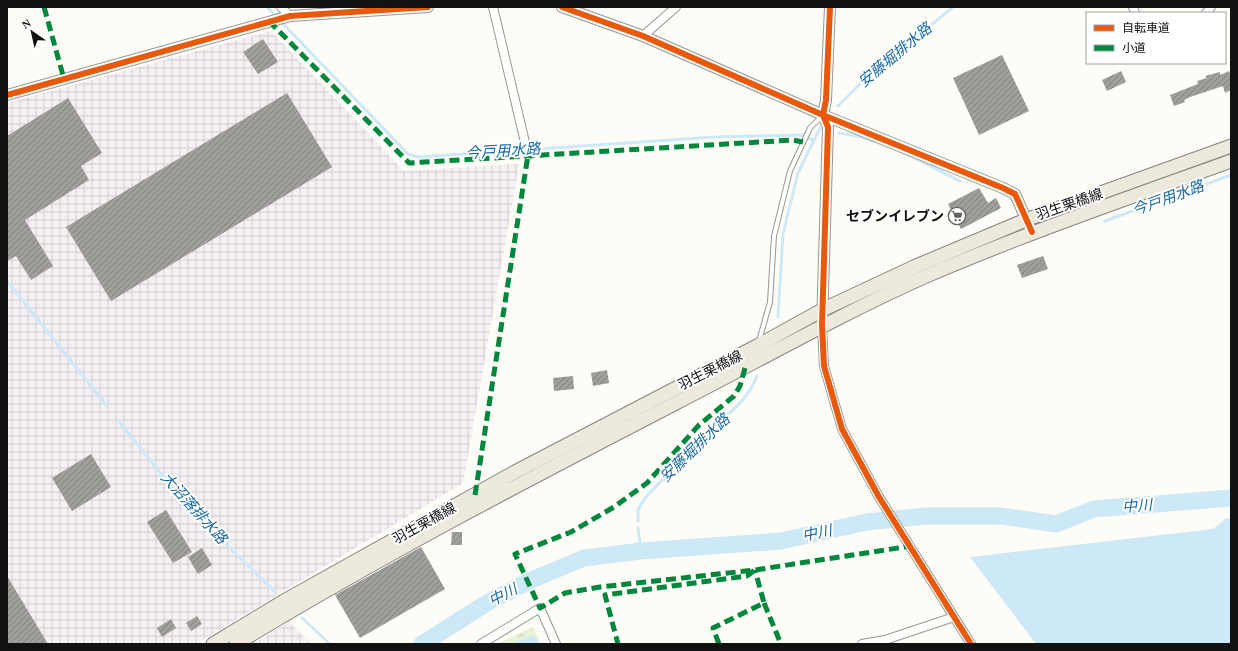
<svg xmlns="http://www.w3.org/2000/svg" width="1238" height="651" viewBox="0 0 1238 651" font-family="'Times New Roman','Noto Sans JP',serif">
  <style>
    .industrial { fill: url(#industrial-grid) }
    .park { fill: url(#park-tufts) }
    .water { fill: #cde8f7 }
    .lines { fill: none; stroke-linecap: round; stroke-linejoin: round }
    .stream { stroke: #cde8f7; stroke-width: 3 }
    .river { stroke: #cde8f7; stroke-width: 17 }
    .building { fill: url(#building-hatch) }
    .service-casing { stroke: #979795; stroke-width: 6 }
    .minor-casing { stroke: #979795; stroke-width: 10 }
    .tertiary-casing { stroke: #979795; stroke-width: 12 }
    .primary-casing { stroke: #858482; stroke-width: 15 }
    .service { stroke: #fffffe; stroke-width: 4 }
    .minor { stroke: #fffffe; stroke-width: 8 }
    .tertiary { stroke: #fffffe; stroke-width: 10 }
    .primary { stroke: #ede9dc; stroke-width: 13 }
    .quiet { stroke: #00873e; stroke-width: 5; stroke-dasharray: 10 5; stroke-linecap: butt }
    .cycleway-casing { stroke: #fff; stroke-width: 8 }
    .cycleway { stroke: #e8590c; stroke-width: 6 }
    .labels { text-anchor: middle; stroke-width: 4; stroke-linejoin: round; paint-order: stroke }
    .street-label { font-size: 14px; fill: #111; stroke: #fff }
    .poi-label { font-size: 14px; font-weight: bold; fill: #111; stroke: #fff; text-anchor: end }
    .water-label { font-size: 15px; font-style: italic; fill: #1768a6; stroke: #fff }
  </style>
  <defs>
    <pattern id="industrial-grid" width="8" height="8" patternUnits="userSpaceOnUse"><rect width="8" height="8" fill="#f5f0f3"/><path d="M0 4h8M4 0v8" fill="none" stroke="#d1cdcf"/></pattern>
    <pattern id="park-tufts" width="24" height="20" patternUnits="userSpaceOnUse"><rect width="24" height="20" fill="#e7f3d7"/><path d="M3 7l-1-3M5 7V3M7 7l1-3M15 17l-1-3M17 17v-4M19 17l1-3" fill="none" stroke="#c5cfb8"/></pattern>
    <pattern id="building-hatch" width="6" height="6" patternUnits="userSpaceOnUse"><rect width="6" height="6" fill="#a19f9c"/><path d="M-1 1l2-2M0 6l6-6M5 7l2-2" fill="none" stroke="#82807e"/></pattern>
  </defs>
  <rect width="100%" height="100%" fill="#fdfcf7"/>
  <!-- industrial -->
  <path class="industrial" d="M271 31 404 171 519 164 463 483 196 644H7V103Z
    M289 622 311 644H253Z"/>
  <!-- park -->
  <path class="park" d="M533 627 541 644H497Z"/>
  <!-- water -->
  <path class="water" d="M1231 518V644H1036L970 557 1213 529 1225 519Z
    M534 635 539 644H513Z"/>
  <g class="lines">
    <!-- stream -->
    <path class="stream" d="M267 7 408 154 419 157 715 137 801 135 813 140
      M838 106 865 79 953 7
      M839 133C880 137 923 163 960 181
      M1105 221 1231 175
      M7 281 107 406
      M778 317 783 234 798 173 820 128
      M118 420 174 490 203 522 275 592
      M638 521V510L645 498C668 474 690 450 714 427 732 410 747 401 757 376
      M638 528 641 551
      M302 618 330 644"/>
    <!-- river -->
    <path class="river" d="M422 644 487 603 529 581 584 558 641 551 781 541 866 522 926 516H1001L1056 524 1094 509 1231 498"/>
  </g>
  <!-- building -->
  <path class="building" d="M263 39 278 62 258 74 243 52Z
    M1002 55 1029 111 979 135 953 78Z
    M1121 71 1126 82 1107 91 1102 80Z
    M1229 71 1231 78V90L1225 93 1223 86 1190 97 1184 100 1185 102 1174 106 1170 95 1198 84 1197 81 1207 78 1205 76 1220 72V75Z
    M287 93 332 167 111 301 66 227Z
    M68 98 102 153 81 166 89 180 25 220 53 266 31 280 16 256 7 261V136Z
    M979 188 988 203 996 198 1001 208 961 229 948 204Z
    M1043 256 1048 269 1022 278 1017 265Z
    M607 370 609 383 593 386 591 373Z
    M573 376 574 389 554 391 553 378Z
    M91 454 111 487 72 511 52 478Z
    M166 510 192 552 173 563 147 522Z
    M452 532H462V545H451Z
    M421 547 445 589 360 638 335 595Z
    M202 548 212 565 198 574 188 557Z
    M7 576 48 644H7Z
    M197 616 202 624 191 631 186 623Z
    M171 619 176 628 162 637 157 628Z"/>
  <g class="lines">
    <defs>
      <path id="service" d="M759 341 770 302 774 236 790 171 810 128 823 115"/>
      <path id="minor" d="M281 7 290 16
        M493 7 528 155
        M1133 7 1135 13
        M1206 13 1211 7
        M643 36 676 7
        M822 325 824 366 842 429 879 497 971 644
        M481 644 540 608 556 644
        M862 644 885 640 954 617"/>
      <path id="tertiary" d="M562 7 643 36 823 115 1003 188 1015 194 1032 232
        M7 95 290 16 428 7
        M822 325 828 127 823 115 826 100 830 7"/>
      <path id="primary" d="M213 644 284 601 515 472 757 346 824 309 916 266 1028 219 1231 146
        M236 644C379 557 527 480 676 403 758 361 839 315 924 277 1024 234 1128 198 1231 161"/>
    </defs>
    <!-- service casing -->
    <use href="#service" class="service-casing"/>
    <!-- minor casing -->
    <use href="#minor" class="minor-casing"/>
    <!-- tertiary casing -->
    <use href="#tertiary" class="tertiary-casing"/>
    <!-- primary casing -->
    <use href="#primary" class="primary-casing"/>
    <!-- service -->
    <use href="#service" class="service"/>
    <!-- minor -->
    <use href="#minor" class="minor"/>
    <!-- tertiary -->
    <use href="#tertiary" class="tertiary"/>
    <!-- primary -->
    <use href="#primary" class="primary"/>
    <!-- quiet -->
    <path class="quiet" d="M44 7 64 79
      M269 21 409 163 793 140 803 142
      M745 368 740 386 734 396 699 425 647 483 614 507 571 532 515 554 540 608 565 593 600 587 755 570 911 546
      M475 495 528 155
      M764 603 781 644
      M616 644H618L605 595 747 576 755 570
      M719 644 713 628 764 603 755 570"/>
    <defs>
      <path id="cycleway" d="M562 7 643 36 823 115 1003 188 1015 194 1032 232
        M830 7 826 100 823 115 828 127 822 325 824 366 842 429 879 497 971 644
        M7 95 290 16 428 7"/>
    </defs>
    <!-- cycleway casing -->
    <use href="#cycleway" class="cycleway-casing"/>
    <!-- cycleway -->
    <use href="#cycleway" class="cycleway"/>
  </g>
  <!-- icons -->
  <defs>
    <symbol id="supermarket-ring" viewBox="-11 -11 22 22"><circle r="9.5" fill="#fff" stroke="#646362" stroke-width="1.5"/><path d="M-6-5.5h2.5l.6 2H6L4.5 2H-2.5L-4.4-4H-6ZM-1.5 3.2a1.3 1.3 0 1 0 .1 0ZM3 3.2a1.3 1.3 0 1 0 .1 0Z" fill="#646362"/></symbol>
  </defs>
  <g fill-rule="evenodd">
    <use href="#supermarket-ring" x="947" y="206" width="20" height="20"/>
  </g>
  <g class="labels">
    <!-- street labels -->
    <g class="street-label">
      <text transform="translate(1069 204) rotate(-19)" y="5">羽生栗橋線</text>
      <text transform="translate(710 370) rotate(-27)" y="5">羽生栗橋線</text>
      <text transform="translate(424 523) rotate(-29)" y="5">羽生栗橋線</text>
    </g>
    <!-- poi labels -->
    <g class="poi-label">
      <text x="944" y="221">セブンイレブン</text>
    </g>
    <!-- water labels -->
    <g class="water-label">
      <text transform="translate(895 55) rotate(-40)" y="5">安藤堀排水路</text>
      <text transform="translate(503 151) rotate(-4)" y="5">今戸用水路</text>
      <text transform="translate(1168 198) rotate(-20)" y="5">今戸用水路</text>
      <text transform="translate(695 448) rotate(-44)" y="5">安藤堀排水路</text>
      <text transform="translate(1137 506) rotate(-5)" y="5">中川</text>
      <text transform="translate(194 508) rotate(48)" y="5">大沼落排水路</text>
      <text transform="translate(817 533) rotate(-12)" y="5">中川</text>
      <text transform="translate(503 595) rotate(-28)" y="5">中川</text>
    </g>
  </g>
  <!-- border -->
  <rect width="1238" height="651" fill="none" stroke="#111111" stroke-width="16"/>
  <!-- legend -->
  <rect x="1086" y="12" width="140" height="52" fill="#ffffff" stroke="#a0a0a0"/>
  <rect x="1094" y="25" width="20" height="6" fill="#e8590c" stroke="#a0a0a0"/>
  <text x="1122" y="32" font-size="12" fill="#111111">自転車道</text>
  <rect x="1094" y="45" width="20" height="6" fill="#00873e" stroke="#a0a0a0"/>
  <text x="1122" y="52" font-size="12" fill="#111111">小道</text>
  <!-- north arrow -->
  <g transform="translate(32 32) rotate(326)" stroke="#ffffff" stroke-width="3" paint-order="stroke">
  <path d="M0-3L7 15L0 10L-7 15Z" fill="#111111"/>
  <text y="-6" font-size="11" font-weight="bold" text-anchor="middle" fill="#111111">N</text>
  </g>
</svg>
